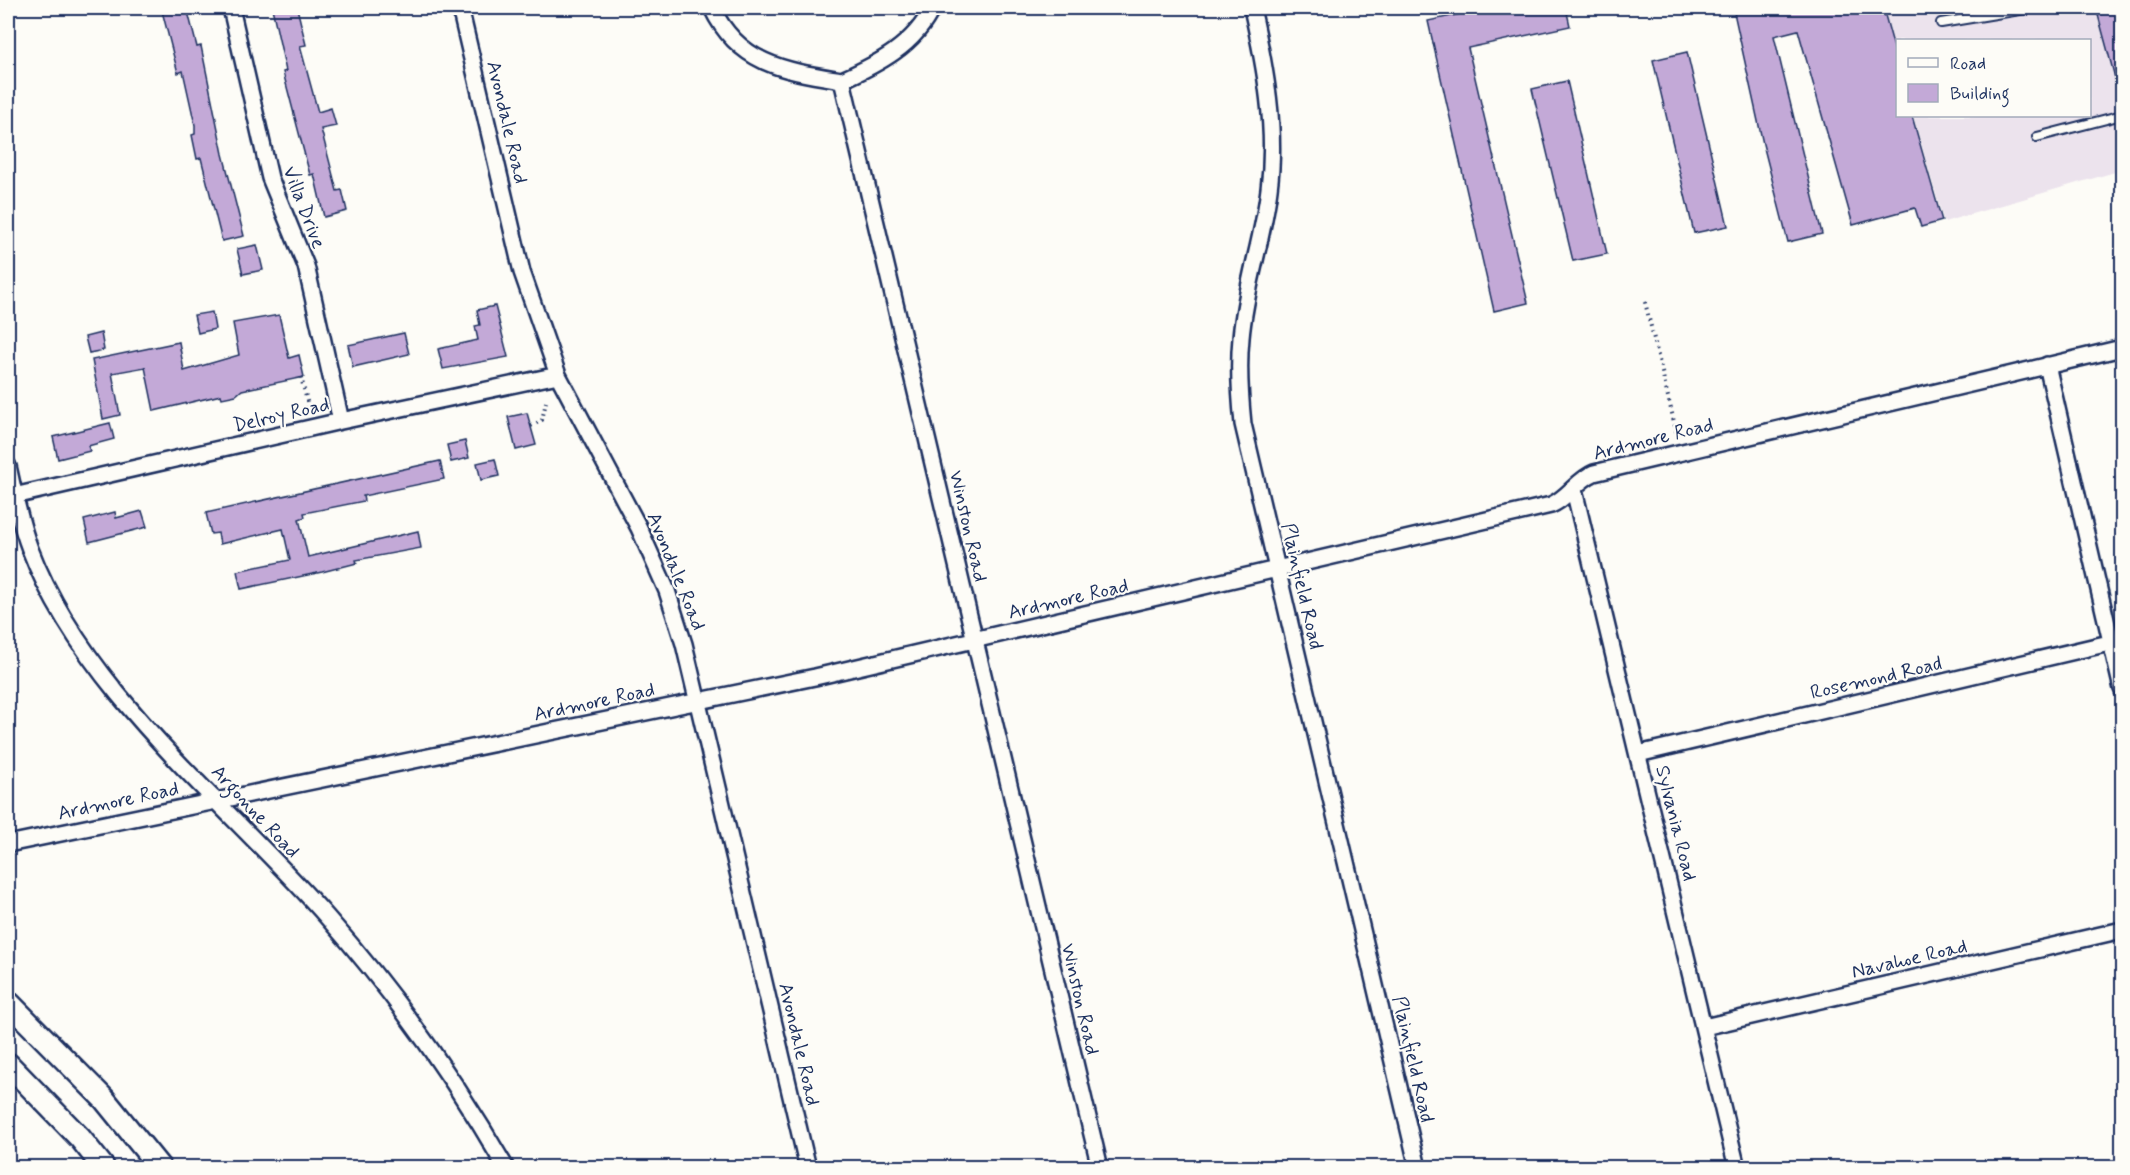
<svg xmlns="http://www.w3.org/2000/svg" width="2130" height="1175" viewBox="0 0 2130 1175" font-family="Mynerve,sans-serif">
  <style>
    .built { fill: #ece3ed }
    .building { fill: #c3a9d7; stroke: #1b2f5e; stroke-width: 1.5 }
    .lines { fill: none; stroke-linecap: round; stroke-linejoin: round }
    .lane-casing { stroke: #1b2f5e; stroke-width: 12 }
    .street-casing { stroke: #1b2f5e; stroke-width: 20 }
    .secondary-casing { stroke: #1b2f5e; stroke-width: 26 }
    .path { stroke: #1b2f5e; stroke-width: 4; stroke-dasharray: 1.5 4.5; stroke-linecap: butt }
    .lane { stroke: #fdfcf7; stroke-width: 8 }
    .street { stroke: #fdfcf7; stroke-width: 15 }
    .secondary { stroke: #fdfcf7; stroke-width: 21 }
    .labels { text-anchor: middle; stroke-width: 4.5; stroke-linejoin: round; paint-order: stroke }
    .street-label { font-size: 20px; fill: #1b2f5e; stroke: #fdfcf7 }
  </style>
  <rect width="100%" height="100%" fill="#fdfcf7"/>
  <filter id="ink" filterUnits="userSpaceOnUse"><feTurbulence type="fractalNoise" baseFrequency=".0167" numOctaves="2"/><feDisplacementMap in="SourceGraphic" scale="12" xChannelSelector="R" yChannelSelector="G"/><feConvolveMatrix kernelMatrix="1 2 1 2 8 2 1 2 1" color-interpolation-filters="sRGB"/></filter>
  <g filter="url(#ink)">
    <!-- built -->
    <path class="built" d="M1884 8H2122V170L1944 222 1913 116H2090V40H1898L1897 61Z"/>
    <!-- building -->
    <path class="building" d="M173 8H187L197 47 201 46 223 154 244 236 222 241 201 158 197 159 192 135 195 134V125L183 71 178 73 162 11Z
      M272 8H297L306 45 300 46 318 112 331 108 336 126 321 129 337 191 342 190 347 211 324 217 314 174 310 175 283 72 286 71Z
      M1489 8H1566L1570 26 1468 48 1528 303 1494 311 1428 21Z
      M1733 8H1883L1898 62V116H1912L1942 221 1921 227 1915 208 1853 225 1798 30 1774 36 1822 234 1788 242 1763 144Z
      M2122 9V89H2118L2098 15Z
      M1687 52 1728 226 1694 233 1653 60Z
      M1567 81 1607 254 1573 261 1532 89Z
      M257 245 263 270 243 274 237 249Z
      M495 306 508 357 443 369 438 349 478 340 475 326 480 325 477 310Z
      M212 312 215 329 198 333 194 315Z
      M279 315 289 358 299 355 304 377 242 390 236 395 222 398 221 395 154 411 145 367 112 373 120 415 103 419 92 360 179 342 184 371 239 355 233 323Z
      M101 333 104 350 89 353 85 337Z
      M404 333 409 354 353 367 348 345Z
      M527 413 536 445 516 450 508 417Z
      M110 423 114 439 88 446 90 451 58 459 53 437Z
      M465 441 469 458 451 462 447 445Z
      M495 459 499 476 481 480 477 463Z
      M440 461 444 479 363 496 364 501 304 513 305 517 299 519 308 557 418 531 421 548 356 560 357 563 322 572 241 589 237 571 290 560 283 529 220 544 218 533 211 534 206 513Z
      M142 511 147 527 89 542 84 520 115 512 116 518Z"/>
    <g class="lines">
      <defs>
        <path id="lane" d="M1941 23 2032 8
          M2037 137 2122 115"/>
        <path id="street" d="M231 8 270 178 306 266 341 421
          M460 8 522 272 558 375 639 528 667 591 684 644 808 1168
          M712 8C739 65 786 71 842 80
          M932 8C915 45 878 64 842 80L1100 1168
          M1252 8C1265 66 1277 129 1269 189 1263 239 1245 288 1241 338 1238 367 1240 395 1243 424L1418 1168
          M2047 365 2122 689
          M8 466C14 494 20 523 30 549 84 692 229 805 327 917 396 995 454 1078 506 1168
          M1574 490 1737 1168
          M14 496 341 421 558 375
          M1638 754 2122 640
          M8 844 815 677 1551 505C1568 498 1577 480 1594 473L2122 348
          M1704 1027 2122 930"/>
        <path id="secondary" d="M8 1002 104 1099 160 1168
          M8 1064 80 1138 104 1168"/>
      </defs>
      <!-- lane casing -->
      <use href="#lane" class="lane-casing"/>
      <!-- street casing -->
      <use href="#street" class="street-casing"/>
      <!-- secondary casing -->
      <use href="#secondary" class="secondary-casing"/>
      <!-- path -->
      <path class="path" d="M1645 302 1677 434
        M301 377 309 409
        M531 426 542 420 546 402"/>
      <!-- lane -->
      <use href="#lane" class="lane"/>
      <!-- street -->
      <use href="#street" class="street"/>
      <!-- secondary -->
      <use href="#secondary" class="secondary"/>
    </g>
  </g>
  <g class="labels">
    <!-- street labels -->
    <g class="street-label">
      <text transform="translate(508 122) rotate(77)" y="7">Avondale Road</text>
      <text transform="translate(305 207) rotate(69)" y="7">Villa Drive</text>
      <text transform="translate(281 414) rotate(-13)" y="7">Delroy Road</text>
      <text transform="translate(1653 438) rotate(-14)" y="7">Ardmore Road</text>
      <text transform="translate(969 526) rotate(77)" y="7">Winston Road</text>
      <text transform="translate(677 571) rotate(68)" y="7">Avondale Road</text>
      <text transform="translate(1303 586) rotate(77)" y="7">Plainfield Road</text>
      <text transform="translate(1068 598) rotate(-13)" y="7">Ardmore Road</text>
      <text transform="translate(1876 677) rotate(-13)" y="7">Rosemond Road</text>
      <text transform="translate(594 701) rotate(-12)" y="7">Ardmore Road</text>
      <text transform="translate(118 800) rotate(-12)" y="7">Ardmore Road</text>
      <text transform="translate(256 811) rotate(47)" y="7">Argonne Road</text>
      <text transform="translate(1677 823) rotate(76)" y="7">Sylvania Road</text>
      <text transform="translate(1909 958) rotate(-13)" y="7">Navahoe Road</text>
      <text transform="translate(1081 999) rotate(77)" y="7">Winston Road</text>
      <text transform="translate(800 1044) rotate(77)" y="7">Avondale Road</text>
      <text transform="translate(1414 1059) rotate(77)" y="7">Plainfield Road</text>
    </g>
  </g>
  <!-- margin -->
  <rect width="2130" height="1175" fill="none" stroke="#fdfcf7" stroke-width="30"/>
  <rect x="15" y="15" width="2100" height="1145" fill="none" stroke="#1b2f5e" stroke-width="2" filter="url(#ink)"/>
  <!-- legend -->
  <rect x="1896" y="39" width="195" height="78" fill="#fdfcf7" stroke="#a3aaba" stroke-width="1.5"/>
  <rect x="1908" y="58" width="30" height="9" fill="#fdfcf7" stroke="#a3aaba" stroke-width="1.5"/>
  <text x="1950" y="69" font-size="18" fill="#1b2f5e">Road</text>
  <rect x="1908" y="84" width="30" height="18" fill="#c3a9d7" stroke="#a3aaba" stroke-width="1.5"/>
  <text x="1950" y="99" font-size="18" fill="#1b2f5e">Building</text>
</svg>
